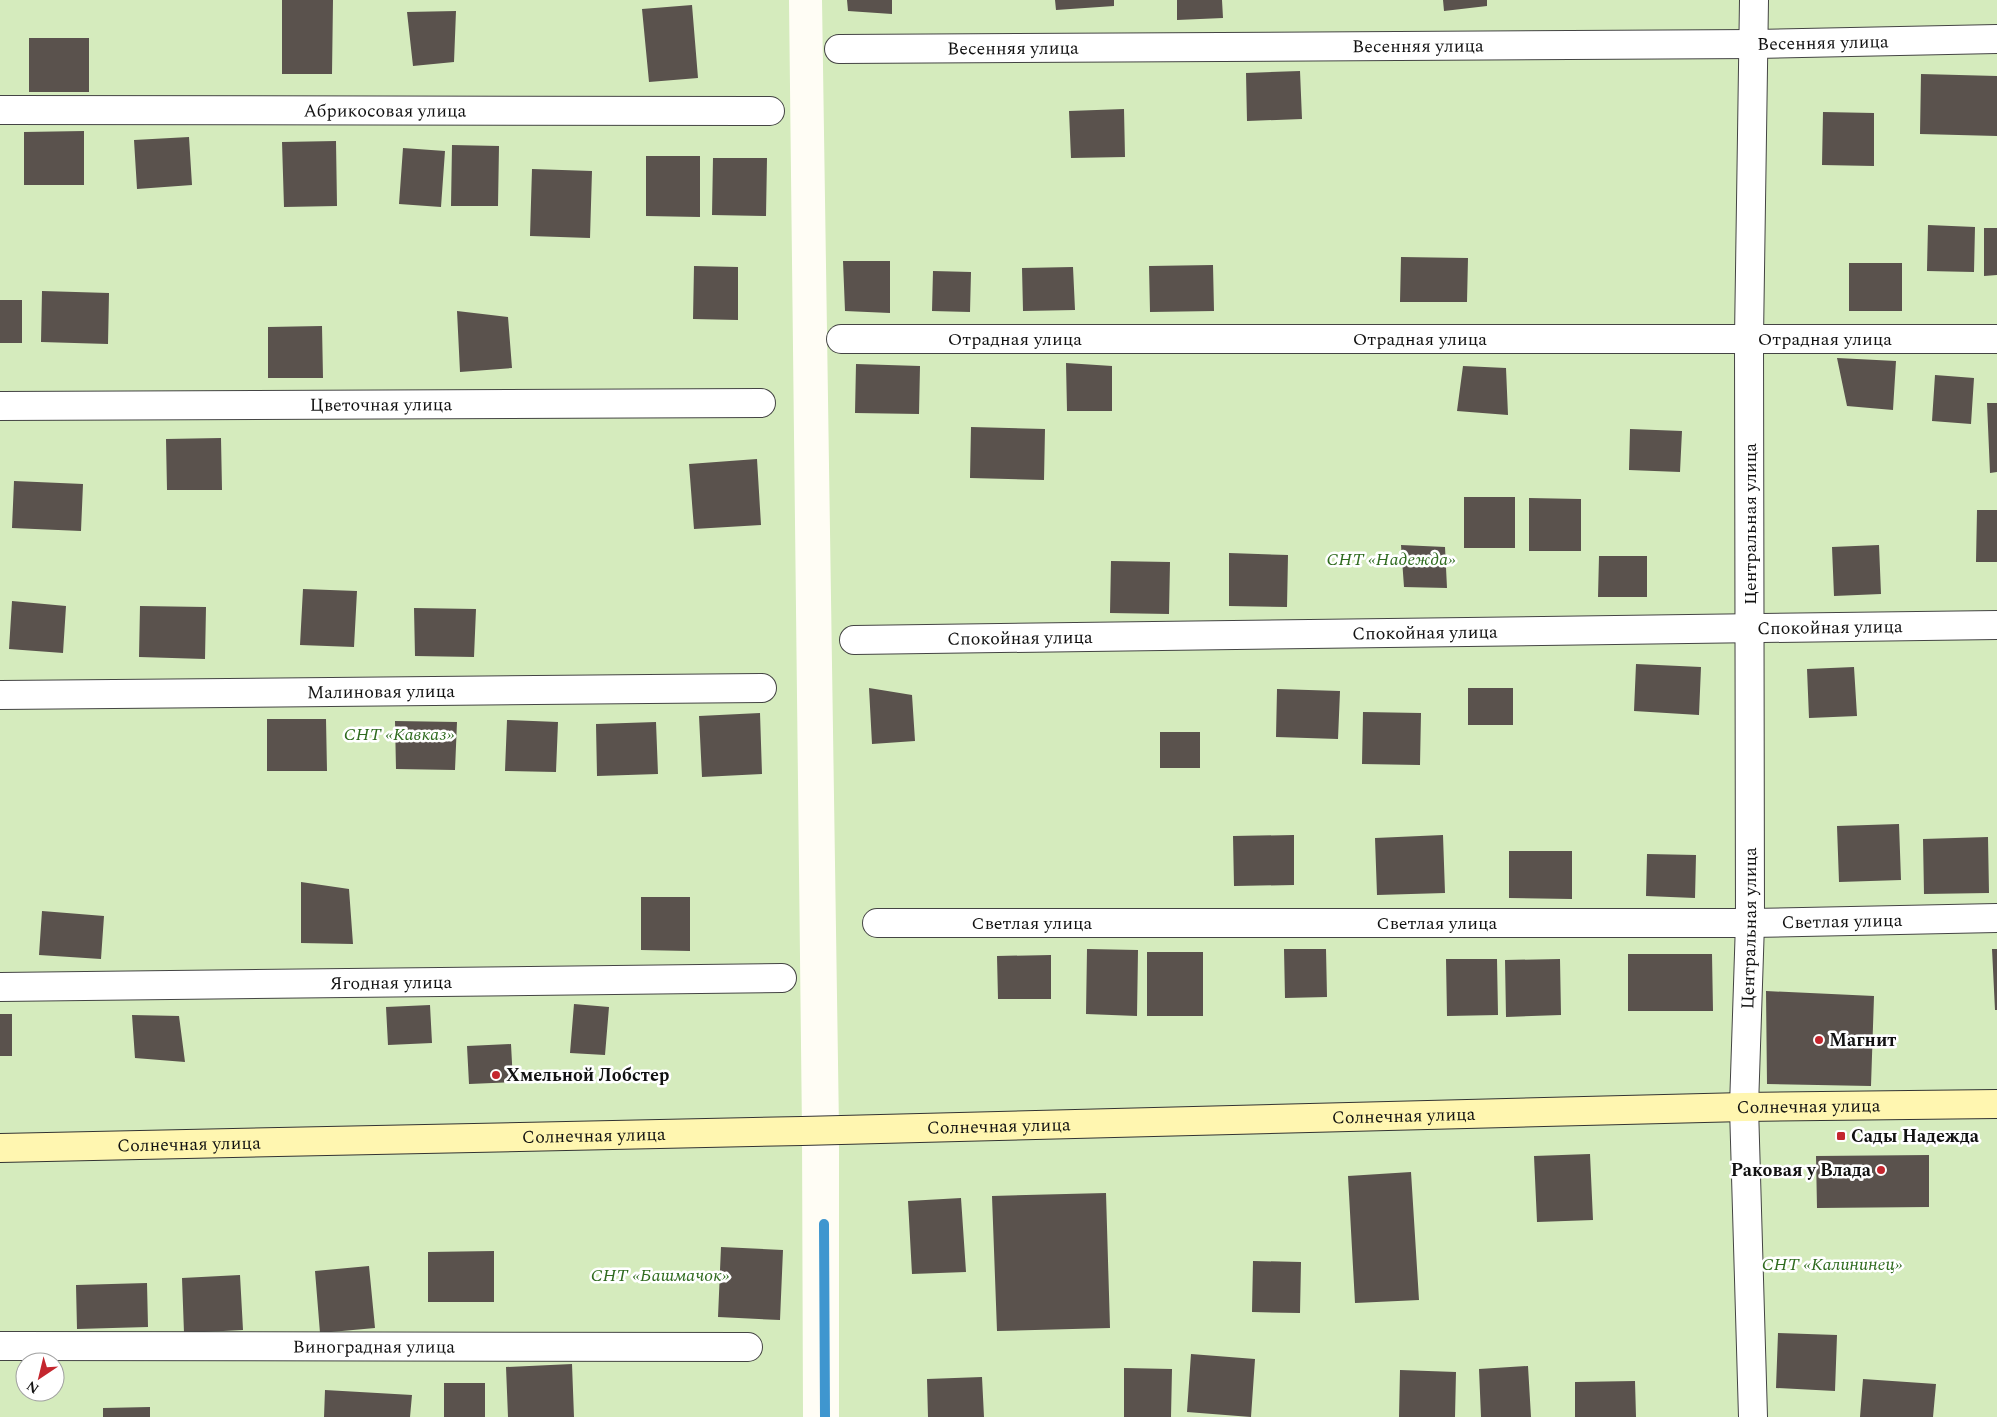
<svg xmlns="http://www.w3.org/2000/svg" width="1997" height="1417" viewBox="0 0 1997 1417" font-family="Spectral,serif">
  <style>
    .garden { fill: #d5ebbd; fill-rule: evenodd }
    .lines { fill: none; stroke-linecap: round; stroke-linejoin: round }
    .stream { stroke: #3f96cf; stroke-width: 10 }
    .building { fill: #5a524d }
    .street-casing { stroke: #444; stroke-width: 30 }
    .secondary-casing { stroke: #333; stroke-width: 30 }
    .street { stroke: #fff; stroke-width: 28 }
    .secondary { stroke: #fff6b0; stroke-width: 28 }
    .poi-dot { fill: #c4262e; stroke: #fff; stroke-width: 2 }
    .labels { text-anchor: middle; stroke-width: 5; stroke-linejoin: round; paint-order: stroke }
    .street-label { font-size: 18px; fill: #111; stroke: #fff }
    .park-label { font-size: 18px; font-style: italic; fill: #2f6b1f; stroke: #fff }
    .poi-label { font-size: 18px; font-weight: bold; fill: #111; stroke: #fff; text-anchor: start }
  </style>
  <rect width="100%" height="100%" fill="#fffdf5"/>
  <!-- garden -->
  <path class="garden" d="M0 0H789L802 1131 803 1417H0ZM25 1362H55V1392H25Z
    M822 0H1997V1417H839V1129Z"/>
  <g class="lines">
    <!-- stream -->
    <path class="stream" d="M824 1224 825 1417"/>
  </g>
  <!-- building -->
  <path class="building" d="M282 0H333L332 74H282Z
    M847 0H892V14L848 11Z
    M1055 0H1114V6L1056 10Z
    M1177 0H1222L1223 18 1177 20Z
    M1443 0H1487V6L1444 11Z
    M692 5 698 78 649 82 642 9Z
    M456 11 454 62 413 66 407 12Z
    M29 38H89V92H29Z
    M1300 71 1302 119 1247 121 1246 73Z
    M1921 74 1997 76V136L1920 134Z
    M1124 109 1125 157 1071 158 1069 111Z
    M1823 112 1874 113V166L1822 165Z
    M84 131V185H24V132Z
    M189 137 192 185 137 189 134 140Z
    M336 141 337 206 284 207 282 142Z
    M452 145 499 146 498 206H451Z
    M403 148 445 151 441 207 399 204Z
    M646 156H700V217L646 216Z
    M713 158H767L766 216 712 215Z
    M532 169 592 171 590 238 530 236Z
    M1928 225 1975 227 1974 272 1927 271Z
    M1984 228H1997V275L1984 276Z
    M1401 257 1468 258 1467 302H1400Z
    M843 261H890V313L845 311Z
    M1849 263H1902V311H1849Z
    M1213 265 1214 311 1150 312 1149 266Z
    M694 266 738 267V320L693 319Z
    M1073 267 1075 310 1023 311 1022 268Z
    M933 271 971 272 970 312 932 311Z
    M42 291 109 293 108 344 41 342Z
    M0 300H22V343H0Z
    M457 311 508 317 512 368 460 372Z
    M322 326 323 378H268V327Z
    M1837 358 1896 361 1893 410 1847 406Z
    M1066 363 1112 366V411H1067Z
    M856 364 920 366 919 414 855 413Z
    M1463 366 1506 368 1508 415 1457 411Z
    M1935 375 1974 378 1971 424 1932 421Z
    M1987 403H1997V472L1990 473Z
    M971 427 1045 429 1044 480 970 478Z
    M1630 429 1682 431 1680 472 1629 470Z
    M221 438 222 490H167L166 439Z
    M757 459 761 525 694 529 689 464Z
    M14 481 83 484 81 531 12 528Z
    M1464 497H1515V548H1464Z
    M1529 498 1581 499V551H1529Z
    M1977 510H1997V562H1976Z
    M1401 545 1445 547 1447 588 1404 587Z
    M1879 545 1881 594 1834 596 1832 547Z
    M1229 553 1288 555 1287 607 1229 606Z
    M1599 556H1647V597H1598Z
    M1111 561 1170 562 1169 614 1110 613Z
    M303 589 357 591 354 647 300 645Z
    M12 601 66 606 63 653 9 649Z
    M140 606 206 607 205 659 139 657Z
    M414 608 476 609 474 657 415 656Z
    M1636 664 1701 667 1699 715 1634 711Z
    M1854 667 1857 716 1809 718 1807 669Z
    M869 688 912 695 915 741 872 744Z
    M1468 688H1513V725H1468Z
    M1277 689 1340 691 1338 739 1276 737Z
    M1363 712 1421 713 1420 765 1362 764Z
    M760 713 762 774 702 777 699 716Z
    M267 719H326L327 771H267Z
    M507 720 558 722 556 772 505 771Z
    M395 721 457 722 455 770 396 769Z
    M656 722 658 774 597 776 596 724Z
    M1160 732H1200V768H1160Z
    M1899 824 1901 880 1839 882 1837 826Z
    M1294 835V885L1234 886 1233 836Z
    M1443 835 1445 893 1377 895 1375 838Z
    M1988 837 1989 893 1924 894 1923 839Z
    M1509 851H1572V899L1509 898Z
    M1647 854 1696 855 1695 898 1646 896Z
    M301 882 349 889 353 944 301 943Z
    M641 897H690V951L641 950Z
    M42 911 104 916 101 959 39 955Z
    M1087 949 1138 950 1137 1016 1086 1014Z
    M1284 949H1326L1327 997 1285 998Z
    M1992 949H1997V1010H1995Z
    M1147 952H1203V1016H1147Z
    M1628 954H1712L1713 1011H1628Z
    M1051 955V999H998L997 956Z
    M1446 959H1497L1498 1015 1447 1016Z
    M1560 959 1561 1015 1506 1017 1505 960Z
    M1766 991 1874 996 1871 1086 1767 1084Z
    M574 1004 609 1007 605 1055 570 1053Z
    M430 1005 432 1043 388 1045 386 1007Z
    M0 1014H12V1056H0Z
    M132 1015 179 1016 185 1062 135 1058Z
    M511 1044 513 1082 469 1084 467 1046Z
    M1590 1154 1593 1220 1537 1222 1534 1156Z
    M1929 1155V1207L1817 1208 1816 1156Z
    M1411 1172 1419 1300 1355 1303 1348 1176Z
    M1106 1193 1110 1328 997 1331 992 1196Z
    M961 1198 966 1272 912 1274 908 1201Z
    M721 1247 783 1250 780 1320 718 1317Z
    M494 1251V1302H428V1252Z
    M1253 1261 1301 1262 1300 1313 1252 1312Z
    M369 1266 375 1328 320 1333 315 1271Z
    M240 1275 243 1330 184 1333 182 1278Z
    M147 1283 148 1327 77 1329 76 1285Z
    M1778 1333 1837 1335 1835 1391 1776 1388Z
    M1191 1354 1255 1359 1251 1417 1187 1412Z
    M572 1364 574 1417H508L506 1367Z
    M1528 1366 1531 1417H1481L1479 1369Z
    M1124 1368 1172 1369 1171 1417H1124Z
    M1400 1370 1456 1372 1455 1417H1399Z
    M982 1377 984 1417H928L927 1379Z
    M1863 1379 1936 1384 1933 1417H1860Z
    M1635 1381 1636 1417H1575V1382Z
    M444 1383H485V1417H444Z
    M325 1390 412 1395 410 1417H324Z
    M150 1407V1417H103V1408Z"/>
  <g class="lines">
    <defs>
      <g id="street">
        <path id="s1" d="M839 49 1755 44 1997 39"/>
        <path id="s2" d="M0 110 770 111"/>
        <path id="s3" d="M841 339H1997"/>
        <path id="s4" d="M0 406 761 403"/>
        <path id="s5" d="M854 640 1997 625"/>
        <path id="s6" d="M0 695 762 688"/>
        <path id="s7" d="M877 923H1750L1997 918"/>
        <path id="s8" d="M0 987 782 978"/>
        <path id="s9" d="M0 1346 748 1347"/>
        <path id="s10" d="M1753 1417 1744 1107 1750 923 1749 338 1754 0"/>
      </g>
      <g id="secondary">
        <path id="s11" d="M0 1148 802 1131 1744 1107 1997 1104"/>
      </g>
    </defs>
    <!-- street casing -->
    <use href="#street" class="street-casing"/>
    <!-- secondary casing -->
    <use href="#secondary" class="secondary-casing"/>
    <!-- street -->
    <use href="#street" class="street"/>
    <!-- secondary -->
    <use href="#secondary" class="secondary"/>
  </g>
  <!-- markers -->
  <g class="poi-dot">
    <circle cx="1819" cy="1040" r="5"/>
    <circle cx="496" cy="1075" r="5"/>
    <rect x="1836" y="1131" width="10" height="10" rx="2.5"/>
    <circle cx="1881" cy="1170" r="5"/>
  </g>
  <g class="labels">
    <!-- street labels -->
    <g class="street-label">
      <text dy="6" stroke="none"><textPath href="#s1" startOffset="984">Весенняя улица</textPath></text>
      <text dy="6" stroke="none"><textPath href="#s1" startOffset="579">Весенняя улица</textPath></text>
      <text dy="6" stroke="none"><textPath href="#s1" startOffset="174">Весенняя улица</textPath></text>
      <text dy="6" stroke="none"><textPath href="#s2" startOffset="385">Абрикосовая улица</textPath></text>
      <text dy="6" stroke="none"><textPath href="#s3" startOffset="174">Отрадная улица</textPath></text>
      <text dy="6" stroke="none"><textPath href="#s3" startOffset="579">Отрадная улица</textPath></text>
      <text dy="6" stroke="none"><textPath href="#s3" startOffset="984">Отрадная улица</textPath></text>
      <text dy="6" stroke="none"><textPath href="#s4" startOffset="381">Цветочная улица</textPath></text>
      <text transform="translate(1750 524) rotate(-90)" y="6">Центральная улица</text>
      <text dy="6" stroke="none"><textPath href="#s5" startOffset="976">Спокойная улица</textPath></text>
      <text dy="6" stroke="none"><textPath href="#s5" startOffset="571">Спокойная улица</textPath></text>
      <text dy="6" stroke="none"><textPath href="#s5" startOffset="166">Спокойная улица</textPath></text>
      <text dy="6" stroke="none"><textPath href="#s6" startOffset="381">Малиновая улица</textPath></text>
      <text dy="6" stroke="none"><textPath href="#s7" startOffset="965">Светлая улица</textPath></text>
      <text dy="6" stroke="none"><textPath href="#s7" startOffset="155">Светлая улица</textPath></text>
      <text dy="6" stroke="none"><textPath href="#s7" startOffset="560">Светлая улица</textPath></text>
      <text dy="6" stroke="none"><textPath href="#s10" startOffset="489">Центральная улица</textPath></text>
      <text dy="6" stroke="none"><textPath href="#s8" startOffset="391">Ягодная улица</textPath></text>
      <text dy="6" stroke="none"><textPath href="#s11" startOffset="1809">Солнечная улица</textPath></text>
      <text dy="6" stroke="none"><textPath href="#s11" startOffset="1404">Солнечная улица</textPath></text>
      <text dy="6" stroke="none"><textPath href="#s11" startOffset="999">Солнечная улица</textPath></text>
      <text dy="6" stroke="none"><textPath href="#s11" startOffset="594">Солнечная улица</textPath></text>
      <text dy="6" stroke="none"><textPath href="#s11" startOffset="189">Солнечная улица</textPath></text>
      <text dy="6" stroke="none"><textPath href="#s9" startOffset="374">Виноградная улица</textPath></text>
    </g>
    <!-- park labels -->
    <g class="park-label">
      <text x="1391" y="565">СНТ «Надежда»</text>
      <text x="399" y="740">СНТ «Кавказ»</text>
      <text x="1832" y="1270">СНТ «Калининец»</text>
      <text x="660" y="1281">СНТ «Башмачок»</text>
    </g>
    <!-- poi labels -->
    <g class="poi-label">
      <text x="1829" y="1046">Магнит</text>
      <text x="506" y="1081">Хмельной Лобстер</text>
      <text x="1851" y="1142">Сады Надежда</text>
      <text x="1871" y="1176" text-anchor="end">Раковая у Влада</text>
    </g>
  </g>
  <!-- north arrow -->
  <g transform="translate(40 1377) rotate(215)"><circle r="24" fill="#ffffff" stroke="#a0a0a0"/>
  <path d="M0-4L9 19L0 12L-9 19Z" fill="#c4262e"/>
  <text y="-8" font-size="14" font-weight="bold" text-anchor="middle" fill="#111111">N</text>
  </g>
</svg>
